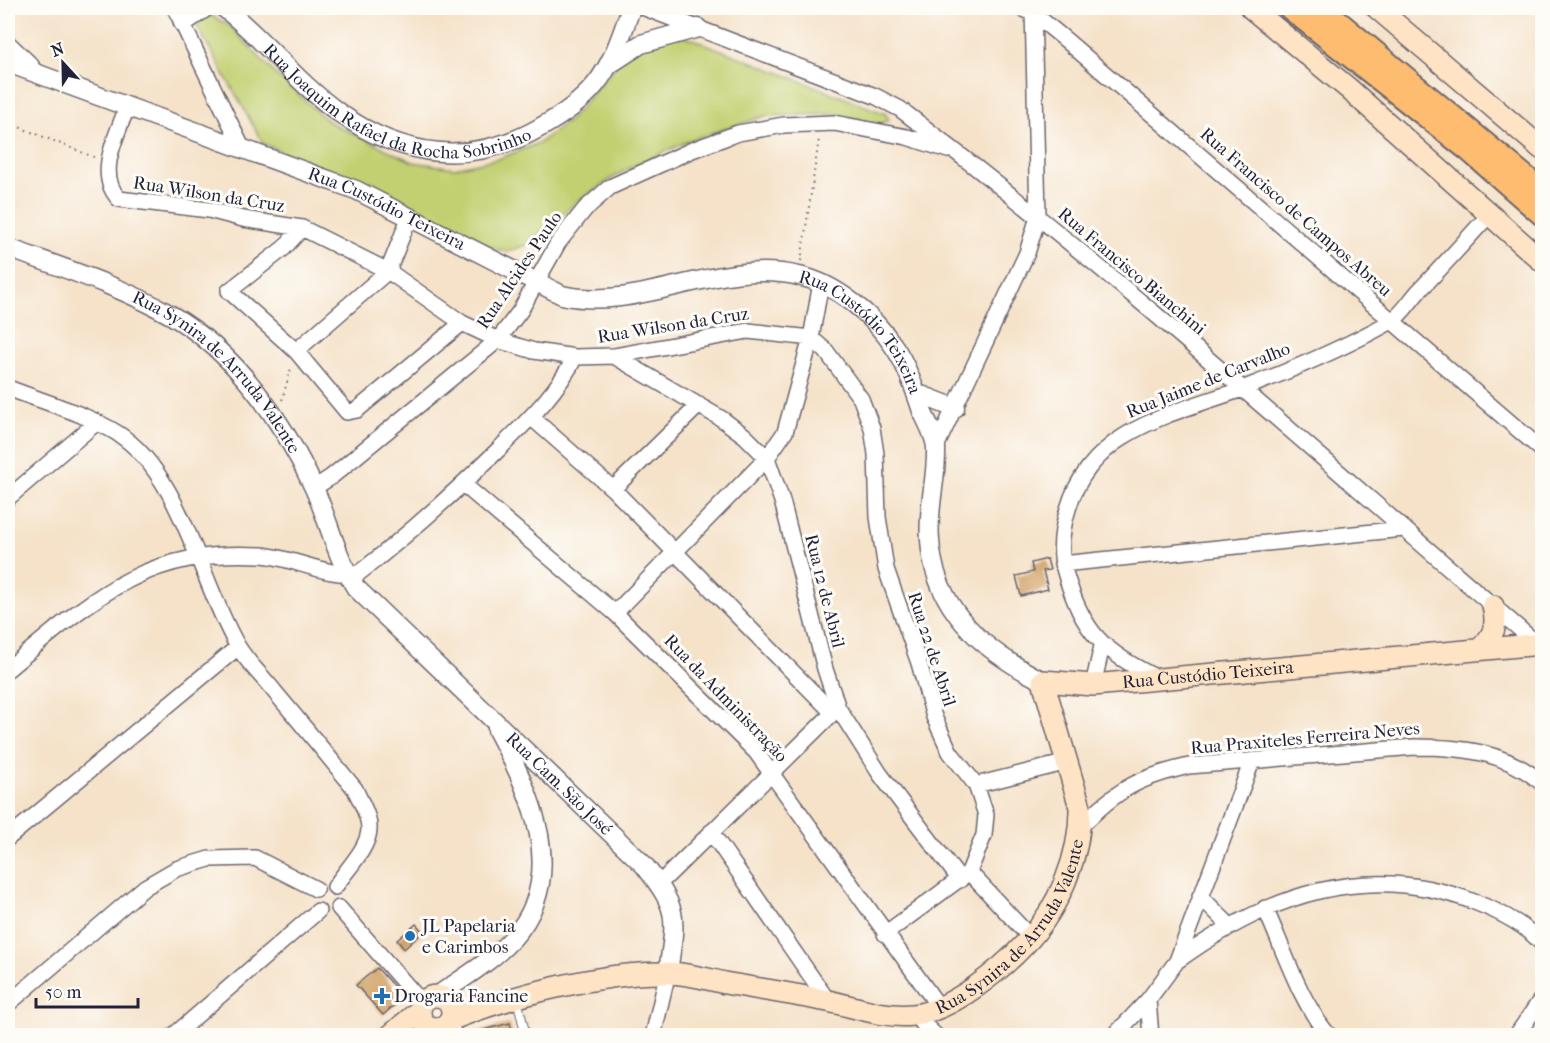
<svg xmlns="http://www.w3.org/2000/svg" width="1550" height="1043" viewBox="0 0 1550 1043" font-family="'IM FELL French Canon',serif">
  <style>
    .green { fill: #c3d071; stroke: #727956; stroke-width: 1.5 }
    .building { fill: #cf9e61 }
    .lines { fill: none; stroke-linecap: round; stroke-linejoin: round }
    .service-casing { stroke: #6c656d; stroke-width: 10 }
    .minor-casing { stroke: #6c656d; stroke-width: 18 }
    .tertiary-casing { stroke: #6c656d; stroke-width: 21 }
    .secondary-casing { stroke: #6c656d; stroke-width: 24 }
    .primary-casing { stroke: #6c656d; stroke-width: 26 }
    .path { stroke: #6c656d; stroke-width: 2; stroke-dasharray: 1.5 4.5; stroke-linecap: butt }
    .service { stroke: #fff; stroke-width: 8 }
    .minor { stroke: #fff; stroke-width: 15 }
    .tertiary { stroke: #fff; stroke-width: 18 }
    .secondary { stroke: #fee4c5; stroke-width: 21 }
    .primary { stroke: #fdbc6f; stroke-width: 22 }
    .poi-dot { fill: #1f6fb2; stroke: #fdfcf7; stroke-width: 2 }
    .labels { text-anchor: middle; stroke-width: 6; stroke-linejoin: round; paint-order: stroke }
    .street-label { font-size: 18px; fill: #22223b; stroke: #fdfcf7 }
    .poi-label { font-size: 18px; fill: #22223b; stroke: #fdfcf7; text-anchor: start }
  </style>
  <rect width="100%" height="100%" fill="#fdfcf7"/>
  <filter id="ink" filterUnits="userSpaceOnUse"><feTurbulence type="fractalNoise" baseFrequency=".0167" numOctaves="2"/><feDisplacementMap in="SourceGraphic" scale="12" xChannelSelector="R" yChannelSelector="G"/><feConvolveMatrix kernelMatrix="1 2 1 2 8 2 1 2 1" color-interpolation-filters="sRGB"/></filter>
  <filter id="wash" filterUnits="userSpaceOnUse"><feTurbulence type="fractalNoise" baseFrequency=".008" numOctaves="4" result="noise"/><feDisplacementMap in="SourceGraphic" scale="24" xChannelSelector="R" yChannelSelector="G"/><feGaussianBlur stdDeviation="1.35" result="paint"/><feColorMatrix in="noise" values="0 0 0 0 0 0 0 0 0 0 0 0 0 0 0 0 0 1.4 0 .05"/><feComposite in="paint" operator="in"/></filter>
  <g filter="url(#wash)">
    <rect width="100%" height="100%" fill="#f5e2c9"/>
    <!-- green -->
    <path class="green" d="M204 12 229 25 278 77 329 122 413 162 454 168 501 158 539 143 571 119 630 49 680 34 886 114 889 120 879 124 837 114 765 116 690 140 622 172 580 199 526 245 507 252 479 243 378 188 304 163 263 143 197 26Z"/>
    <g id="blocks">
      <!-- building -->
      <path class="building" d="M1047 559 1050 570 1043 571 1048 589 1021 596 1016 576 1033 572 1031 563Z
        M416 924 423 932 404 949 397 940Z
        M377 968 399 992 398 1002 383 1015 356 985Z
        M510 1023 513 1035H477L476 1032Z"/>
    </g>
  </g>
  <g filter="url(#ink)">
    <use href="#blocks" fill-opacity="0" stroke="#6c656d" stroke-width="1.5"/>
    <g class="lines">
      <defs>
        <path id="service" d="M517 999 526 1036"/>
        <path id="minor" d="M175 8 243 150
          M645 8 875 96 900 109C1123 277 1330 467 1542 648
          M1021 8 1033 13 1067 41 1542 450
          M127 107C117 136 95 174 119 199L209 210 243 219 302 228 388 271 462 323 498 340 534 351 575 357 614 356 748 331 811 338 826 351 861 399 872 428 876 454 878 517 886 569 919 663 934 717 950 752 976 785 986 815 984 835 969 872 885 934
          M302 228 284 248 229 291 296 351 347 412 357 410 462 323
          M296 351 388 271 410 216
          M614 356 722 419 745 436 767 458 782 501 825 669 838 708 880 774 960 880
          M8 388C44 402 84 413 117 433 181 473 200 582 237 645 246 661 262 676 274 691 301 723 328 756 355 789 360 801 370 816 369 830 368 849 345 871 335 887
          M531 417 613 489 833 713
          M936 447 1027 253 1038 217 1033 8
          M463 484 615 613 756 752 939 1007
          M314 488 331 477 498 340 520 311 558 243 585 209 610 187 692 150 738 133 784 125 834 123 907 137 948 150
          M613 489 699 405
          M8 498 97 422
          M1062 564 1403 529
          M615 613 767 458 785 432 811 338 821 283
          M8 669C91 600 144 548 261 555 292 557 329 578 359 573 408 535 455 492 499 449 528 420 557 393 575 357
          M1159 679C1103 651 1083 634 1065 572 1059 552 1062 528 1068 509 1091 429 1173 414 1242 389 1292 370 1344 348 1390 322 1401 316 1410 301 1418 292 1442 267 1465 241 1489 215
          M1093 685 1102 646
          M976 785 1068 762
          M1080 827C1118 789 1137 778 1189 766L1414 747C1461 747 1505 751 1542 783
          M711 832 828 1001
          M8 838 238 647
          M969 872 1031 938
          M659 884 838 708
          M1200 896 1229 925
          M339 908 422 1003
          M1265 908C1284 950 1299 1000 1329 1036
          M1177 961C1268 895 1367 859 1477 903 1500 912 1526 925 1542 944
          M1148 1000 1151 1036
          M8 1004 145 887 176 869 209 859 255 858 316 889
          M914 1015 936 1036
          M446 1025 456 1036
          M173 1036 318 911
          M653 1036 668 972
          M1114 1036 1148 1000 1177 961 1252 761
          M1516 1036 1542 998"/>
        <g id="tertiary">
          <path id="s1" d="M224 8C264 39 295 81 338 112 402 158 472 167 541 127 561 116 580 103 595 85 613 63 622 34 631 8"/>
          <path d="M183 23 205 8"/>
          <path d="M8 45 30 66"/>
          <path id="s2" d="M8 63 356 190 562 295C640 313 717 257 799 276 837 284 874 316 895 348 907 366 915 390 922 411 927 422 936 437 936 449 937 479 927 509 930 540 934 609 984 652 1043 681"/>
          <path d="M610 64 641 44 698 28"/>
          <path id="s3" d="M8 248C63 268 120 286 171 315 235 352 284 422 314 488 329 521 336 557 356 588L644 865C680 911 676 916 668 972"/>
          <path d="M916 393 955 408"/>
          <path d="M437 996C463 978 492 961 513 938 570 875 530 792 497 730"/>
        </g>
        <g id="secondary">
          <path d="M1251 8 1349 89 1542 261"/>
          <path d="M1377 8 1542 149"/>
          <path d="M1480 649C1494 636 1498 625 1493 606"/>
          <circle cx="436" cy="1012" r="16"/>
          <path id="s4" d="M450 1020C509 996 603 972 667 973 686 973 707 979 725 983 759 989 794 994 828 1001 856 1007 884 1018 913 1015 951 1011 1001 970 1026 943 1059 908 1081 855 1080 807L1043 681 1093 685 1542 644"/>
          <path d="M390 1036 419 1011"/>
        </g>
        <path id="primary" d="M1290 8 1469 150 1542 214
          M1321 8 1542 191"/>
      </defs>
      <!-- service casing -->
      <use href="#service" class="service-casing"/>
      <!-- minor casing -->
      <use href="#minor" class="minor-casing"/>
      <!-- tertiary casing -->
      <use href="#tertiary" class="tertiary-casing"/>
      <!-- secondary casing -->
      <use href="#secondary" class="secondary-casing"/>
      <!-- primary casing -->
      <use href="#primary" class="primary-casing"/>
      <!-- path -->
      <path class="path" d="M9 123 96 158
        M801 261 819 139
        M282 400 291 368"/>
      <!-- service -->
      <use href="#service" class="service"/>
      <!-- minor -->
      <use href="#minor" class="minor"/>
      <!-- tertiary -->
      <use href="#tertiary" class="tertiary"/>
      <!-- secondary -->
      <use href="#secondary" class="secondary"/>
      <!-- primary -->
      <use href="#primary" class="primary"/>
    </g>
  </g>
  <!-- markers -->
  <g class="poi-dot">
    <circle cx="410" cy="936" r="6"/>
    <path d="M379 987h6v6h6v6h-6v6h-6v-6h-6v-6h6z"/>
  </g>
  <g class="labels">
    <!-- street labels -->
    <g class="street-label">
      <text dy="6" stroke="none"><textPath href="#s1" startOffset="208">Rua Joaquim Rafael da Rocha Sobrinho</textPath></text>
      <text transform="translate(209 194) rotate(9)" y="6">Rua Wilson da Cruz</text>
      <text dy="6" stroke="none"><textPath href="#s2" startOffset="406">Rua Custódio Teixeira</textPath></text>
      <text transform="translate(1296 212) rotate(41)" y="6">Rua Francisco de Campos Abreu</text>
      <text transform="translate(519 270) rotate(-56)" y="6">Rua Alcides Paulo</text>
      <text transform="translate(1132 271) rotate(40)" y="6">Rua Francisco Bianchini</text>
      <text transform="translate(673 325) rotate(-9)" y="6">Rua Wilson da Cruz</text>
      <text dy="6" stroke="none"><textPath href="#s2" startOffset="928">Rua Custódio Teixeira</textPath></text>
      <text dy="6" stroke="none"><textPath href="#s3" startOffset="249">Rua Synira de Arruda Valente</textPath></text>
      <text transform="translate(1208 380) rotate(-22)" y="6">Rua Jaime de Carvalho</text>
      <text transform="translate(825 591) rotate(76)" y="6">Rua 12 de Abril</text>
      <text transform="translate(932 649) rotate(72)" y="6">Rua 22 de Abril</text>
      <text dy="6" stroke="none"><textPath href="#s4" startOffset="1056">Rua Custódio Teixeira</textPath></text>
      <text transform="translate(726 698) rotate(46)" y="6">Rua da Administração</text>
      <text transform="translate(1305 738) rotate(-5)" y="6">Rua Praxiteles Ferreira Neves</text>
      <text dy="6" stroke="none"><textPath href="#s3" startOffset="795">Rua Cam. São José</textPath></text>
      <text dy="6" stroke="none"><textPath href="#s4" startOffset="612">Rua Synira de Arruda Valente</textPath></text>
    </g>
    <!-- poi labels -->
    <g class="poi-label">
      <text x="422" y="932">JL Papelaria<tspan x="422" dy="21">e Carimbos</tspan></text>
      <text x="394" y="1002">Drogaria Fancine</text>
    </g>
  </g>
  <!-- margin -->
  <rect width="1550" height="1043" fill="none" stroke="#fdfcf7" stroke-width="30"/>
  <!-- north arrow -->
  <g transform="translate(63 63) rotate(338)" stroke="#fdfcf7" stroke-width="4.5" paint-order="stroke">
  <path d="M0-4.5L10 22L0 15L-10 22Z" fill="#22223b"/>
  <text y="-9" font-size="16" font-weight="bold" text-anchor="middle" fill="#22223b">N</text>
  </g>
  <!-- scale -->
  <path d="M36 998v9h102v-9" fill="none" stroke="#22223b" stroke-width="3"/>
  <text x="45" y="998" font-size="18" fill="#22223b" stroke="#fdfcf7" stroke-width="4.5" paint-order="stroke">50 m</text>
</svg>
